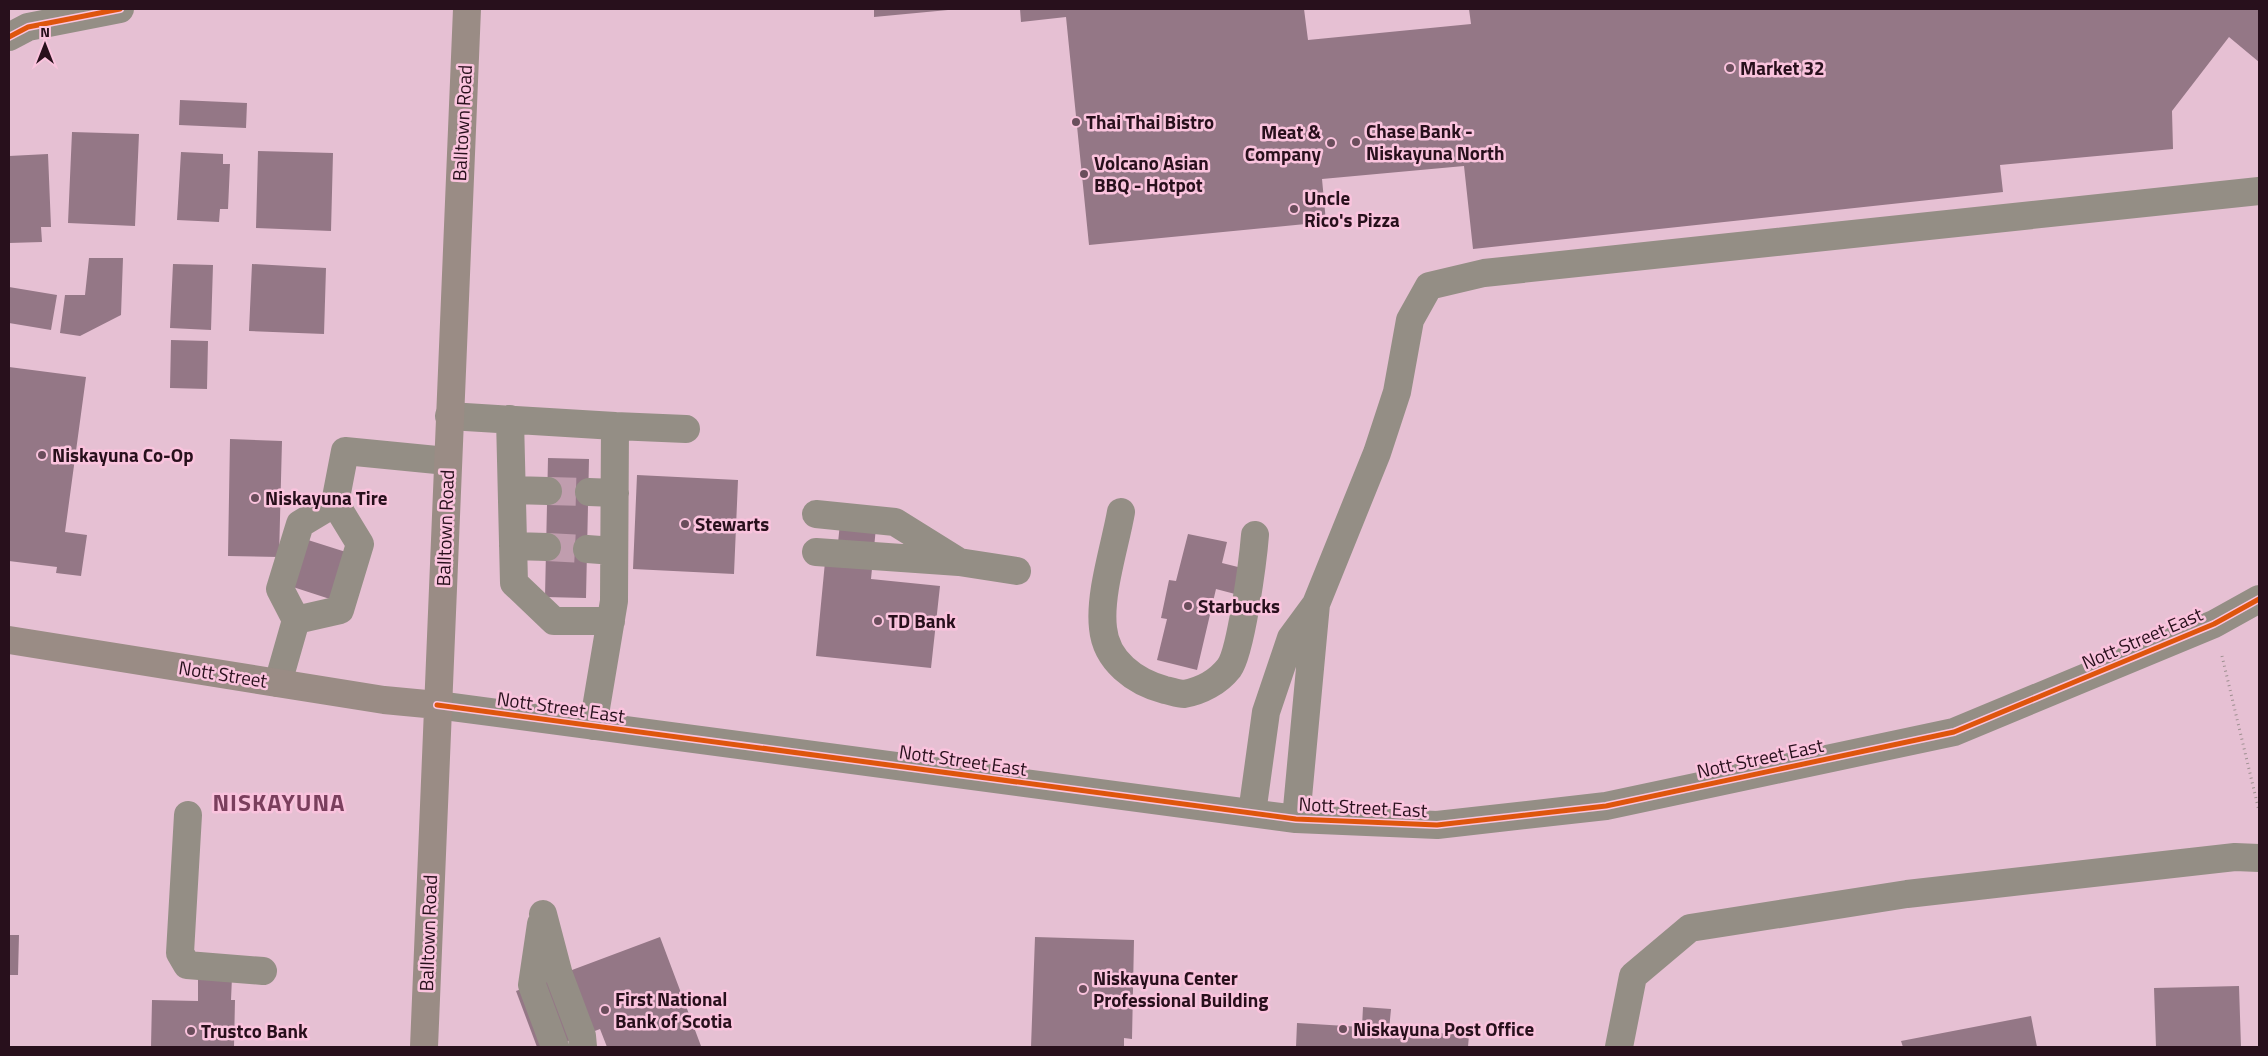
<svg xmlns="http://www.w3.org/2000/svg" width="2268" height="1056" viewBox="0 0 2268 1056" font-family="'Titillium Web',sans-serif">
  <style>
    .building { fill: #947786 }
    .lines { fill: none; stroke-linecap: round; stroke-linejoin: round }
    .minor-tunnel { stroke: #c09dae; stroke-width: 28; stroke-dasharray: 28 14; stroke-linecap: butt }
    .path { stroke: #9e8f90; stroke-width: 3; stroke-dasharray: 1 4; stroke-linecap: butt }
    .minor { stroke: #948e85; stroke-width: 28 }
    .major { stroke: #9a8c85; stroke-width: 28 }
    .cycleway-casing { stroke: #fac3dd; stroke-width: 8 }
    .cycleway { stroke: #de550d; stroke-width: 5 }
    .poi-dot { fill: #6a4e5c; stroke: #fac3dd; stroke-width: 2 }
    .labels { text-anchor: middle; stroke-width: 5; stroke-linejoin: round; paint-order: stroke }
    .poi-label { font-size: 19px; font-weight: bold; fill: #28101c; stroke: #fac3dd; text-anchor: start }
    .street-label { font-size: 19px; fill: #28101c; stroke: #fac3dd }
    .district-label { font-size: 24px; font-weight: bold; letter-spacing: 1px; fill: #7a3f5d; stroke: #fac3dd }
  </style>
  <rect width="100%" height="100%" fill="#e6c0d3"/>
  <!-- building -->
  <path class="building" d="M874 9H948V10L874 17Z
    M1020 9H1304L1308 40 1471 24 1469 9H2259V62L2229 37 2172 111 2173 149 2000 165 2003 192 1473 249 1464 166 1322 179 1326 222 1089 245 1066 17 1021 22Z
    M180 100 247 103 246 128 179 125Z
    M72 132 139 134 135 226 68 223Z
    M258 151 333 153 331 231 256 228Z
    M181 152 223 154V164H230L228 209H220L219 222 177 220Z
    M48 154 51 227H41L42 242 9 243V156Z
    M89 258H123L121 315 80 336 60 333 65 295H85Z
    M173 264 213 265 211 330 170 328Z
    M252 264 326 268 324 334 249 331Z
    M9 287 57 295 51 330 9 323Z
    M171 340 208 341 207 389 170 388Z
    M9 367 86 377 65 532 87 535 81 576 56 573 57 567 9 561Z
    M230 439 282 441 279 557 228 556Z
    M548 458 589 459 586 598 545 597Z
    M637 475 738 480 734 574 633 569Z
    M841 513 877 517 871 579 940 586 931 668 816 656 825 562 836 563Z
    M1188 534 1227 542 1222 563 1242 568 1235 594 1216 589 1197 670 1157 660 1167 619 1161 618 1169 580 1176 581Z
    M308 540 349 553 333 600 293 587Z
    M9 935H19L18 975H9Z
    M660 937 701 1046 607 1047 600 1029 553 1047H537L516 991Z
    M1035 937 1134 940 1132 1039 1124 1038V1047H1031Z
    M198 976 232 977 231 1000H235L234 1047H151L152 1000 198 1001Z
    M2239 986 2241 1047H2156L2154 988Z
    M1363 1007 1391 1009 1389 1030 1469 1035 1468 1047H1296L1297 1023 1362 1027Z
    M2031 1016 2037 1047H1903L1901 1041Z"/>
  <g class="lines">
    <!-- minor-tunnel -->
    <path class="minor-tunnel" d="M548 491 589 492
      M547 547 587 549"/>
    <!-- path -->
    <path class="path" d="M2222 656 2259 811"/>
    <!-- minor -->
    <path class="minor" d="M9 37 28 27 120 9
      M449 416 615 426 614 601 593 726
      M510 419 514 583 554 621H611
      M615 426 686 429
      M512 490 548 491
      M589 492 615 493
      M1121 512C1115 546 1099 594 1103 628 1106 661 1135 682 1165 690 1171 691 1178 694 1184 694 1201 691 1218 682 1229 668 1241 652 1253 560 1255 535
      M816 514 895 522 956 560
      M513 546 547 547
      M587 549 614 551
      M816 552 959 562 1017 571
      M296 620 340 610 360 544 335 503
      M278 683 296 620 280 589 300 524 335 503 345 451 447 461
      M437 705 1296 819 1437 825 1606 806 1954 732 2214 624 2259 599
      M1252 813 1266 712 1291 638 1316 604 1377 453 1397 392 1410 320 1429 286 1484 273 2259 191
      M188 815 180 953 187 965 263 971
      M1296 819 1316 604
      M543 914 559 975 582 1036 583 1047
      M541 924 532 985 555 1047
      M1619 1047 1633 976 1690 928 1907 894 2235 857 2259 858"/>
    <!-- major -->
    <path class="major" d="M9 640 384 700 437 705
      M424 1047 467 9"/>
    <defs>
      <path id="cycleway" d="M9 37 28 27 120 9
        M437 705 1296 819 1437 825 1606 806 1954 732 2214 624 2259 599"/>
    </defs>
    <!-- cycleway casing -->
    <use href="#cycleway" class="cycleway-casing"/>
    <!-- cycleway -->
    <use href="#cycleway" class="cycleway"/>
  </g>
  <!-- markers -->
  <g class="poi-dot">
    <circle cx="1730" cy="68" r="5"/>
    <circle cx="1076" cy="122" r="5"/>
    <circle cx="1356" cy="142" r="5"/>
    <circle cx="1331" cy="143" r="5"/>
    <circle cx="1084" cy="174" r="5"/>
    <circle cx="1294" cy="209" r="5"/>
    <circle cx="42" cy="455" r="5"/>
    <circle cx="255" cy="498" r="5"/>
    <circle cx="685" cy="524" r="5"/>
    <circle cx="1188" cy="606" r="5"/>
    <circle cx="878" cy="621" r="5"/>
    <circle cx="1083" cy="989" r="5"/>
    <circle cx="605" cy="1010" r="5"/>
    <circle cx="1343" cy="1029" r="5"/>
    <circle cx="191" cy="1031" r="5"/>
  </g>
  <g class="labels">
    <!-- poi labels -->
    <g class="poi-label">
      <text x="1740" y="75">Market 32</text>
      <text x="1086" y="129">Thai Thai Bistro</text>
      <text x="1366" y="138">Chase Bank -<tspan x="1366" dy="22">Niskayuna North</tspan></text>
      <text x="1321" y="139" text-anchor="end">Meat &amp;<tspan x="1321" dy="22">Company</tspan></text>
      <text x="1094" y="170">Volcano Asian<tspan x="1094" dy="22">BBQ - Hotpot</tspan></text>
      <text x="1304" y="205">Uncle<tspan x="1304" dy="22">Rico's Pizza</tspan></text>
      <text x="52" y="462">Niskayuna Co-Op</text>
      <text x="265" y="505">Niskayuna Tire</text>
      <text x="695" y="531">Stewarts</text>
      <text x="1198" y="613">Starbucks</text>
      <text x="888" y="628">TD Bank</text>
      <text x="1093" y="985">Niskayuna Center<tspan x="1093" dy="22">Professional Building</tspan></text>
      <text x="615" y="1006">First National<tspan x="615" dy="22">Bank of Scotia</tspan></text>
      <text x="1353" y="1036">Niskayuna Post Office</text>
      <text x="201" y="1038">Trustco Bank</text>
    </g>
    <!-- street labels -->
    <g class="street-label">
      <text transform="translate(462 123) rotate(-87)" y="7">Balltown Road</text>
      <text transform="translate(445 528) rotate(-88)" y="7">Balltown Road</text>
      <text transform="translate(2142 638) rotate(-23)" y="7">Nott Street East</text>
      <text transform="translate(223 674) rotate(9)" y="7">Nott Street</text>
      <text transform="translate(561 707) rotate(8)" y="7">Nott Street East</text>
      <text transform="translate(1760 758) rotate(-12)" y="7">Nott Street East</text>
      <text transform="translate(963 760) rotate(8)" y="7">Nott Street East</text>
      <text transform="translate(1363 807) rotate(3)" y="7">Nott Street East</text>
      <text transform="translate(428 933) rotate(-88)" y="7">Balltown Road</text>
    </g>
    <!-- district labels -->
    <g class="district-label">
      <text x="279" y="811">NISKAYUNA</text>
    </g>
  </g>
  <!-- border -->
  <rect width="2268" height="1056" fill="none" stroke="#28101c" stroke-width="20"/>
  <!-- north arrow -->
  <g transform="translate(45 45)" stroke="#fac3dd" stroke-width="4" paint-order="stroke">
  <path d="M0-4L9 19L0 12L-9 19Z" fill="#28101c"/>
  <text y="-8" font-size="14" font-weight="bold" text-anchor="middle" fill="#28101c">N</text>
  </g>
</svg>
